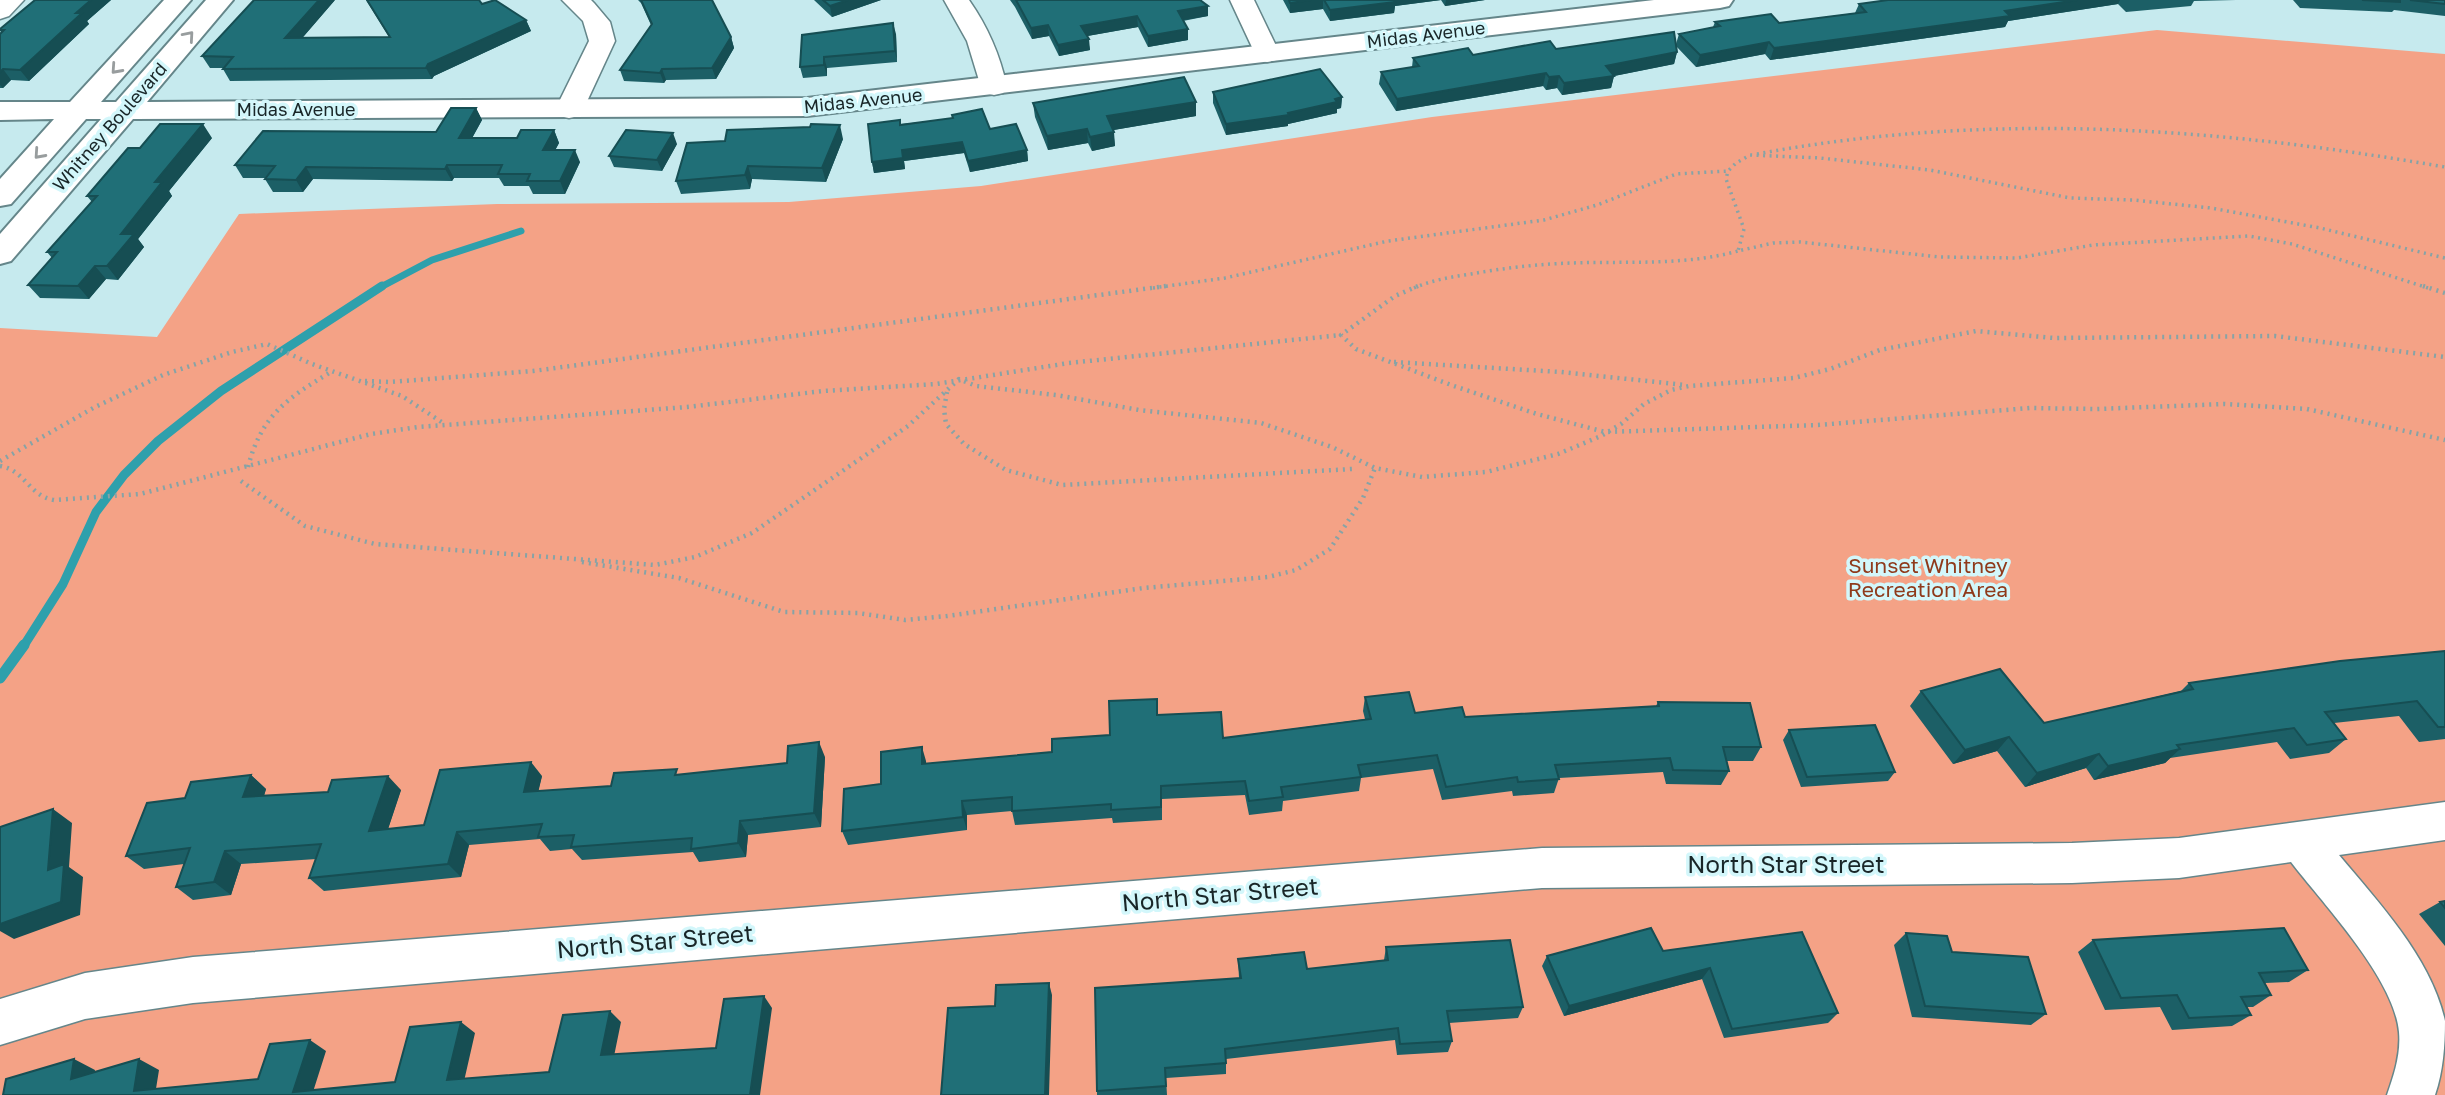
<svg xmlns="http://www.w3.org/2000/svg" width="2445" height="1095" viewBox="0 0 2445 1095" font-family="'Golos Text',sans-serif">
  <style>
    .green { fill: #f4a286 }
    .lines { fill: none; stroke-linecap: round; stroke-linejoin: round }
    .stream-far2 { stroke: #2ea0ac; stroke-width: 7 }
    .stream-far1 { stroke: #2ea0ac; stroke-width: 9 }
    .stream { stroke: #2ea0ac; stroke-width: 11 }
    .minor-casing { stroke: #65868a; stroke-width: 3 }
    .tertiary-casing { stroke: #65868a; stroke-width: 4 }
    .path-far1 { stroke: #87a3a6; stroke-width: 3.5; stroke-dasharray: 2 4.5; stroke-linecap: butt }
    .path { stroke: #87a3a6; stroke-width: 4.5; stroke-dasharray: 2 5; stroke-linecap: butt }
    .minor { fill: #fff; fill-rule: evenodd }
    .tertiary { fill: #fff; fill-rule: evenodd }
    .wall { fill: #1c5f66 }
    .shaded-wall { fill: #164e53 }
    .building { fill: #206f77; stroke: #164e53; stroke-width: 2 }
    .oneway { stroke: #989d9e }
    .labels { text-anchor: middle; stroke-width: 7; stroke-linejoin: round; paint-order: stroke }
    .far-street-label { font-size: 18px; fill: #192628; stroke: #d3f7fb }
    .park-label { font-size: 21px; fill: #8f3a1b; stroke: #d3f7fb }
    .near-street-label { font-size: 24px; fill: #192628; stroke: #d3f7fb }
  </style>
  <rect width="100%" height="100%" fill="#c6eaee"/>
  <!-- green -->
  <path class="green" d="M2157 30 2445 54V1095H0V328L157 337 239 214 497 204 789 202 981 186 1432 117Z"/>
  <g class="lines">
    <!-- stream-far2 -->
    <path class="stream-far2" d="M379 288 432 260 521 231"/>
    <!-- stream-far1 -->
    <path class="stream-far1" d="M23 647 63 584 96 512 124 475 158 441 221 391 382 286"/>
    <!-- stream -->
    <path class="stream" d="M0 678 24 645"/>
    <defs>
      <path id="minor" d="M0 0H24L9 16 0 19Z
        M562 0H591L594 3 610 22 615 41 583 110 579 116 569 118 559 116 555 110 589 41 583 21Z
        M944 0H969C988 27 1000 55 1007 87L1003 93 994 95 985 93 981 87 967 41Z
        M1230 0H1254L1280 54 1276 60 1267 62 1258 60Z
        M2445 802V840L2339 855C2379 903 2431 958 2445 1021 2445 1046 2443 1072 2435 1095H2387C2394 1075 2401 1054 2399 1032 2394 978 2324 905 2291 862L2179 878 2072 883 1542 888 193 1003 85 1019 0 1045V999L85 973 193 957 1542 848 2072 843 2179 838Z"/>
      <path id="tertiary" d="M164 0H191L101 102H116L206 0H233L147 102 807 98 1654 0H1733L1729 6 1720 8 807 116 133 119 11 261 0 264V234L101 119H86L11 204 0 206V179L54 119 0 120V102H70Z"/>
    </defs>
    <!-- minor casing -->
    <use href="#minor" class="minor-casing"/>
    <!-- tertiary casing -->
    <use href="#tertiary" class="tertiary-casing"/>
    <!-- path-far1 -->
    <path class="path-far1" d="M1757 154C1988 111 2214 127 2445 167
      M1153 288 1225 278 1388 241 1544 220 1597 205 1676 174 1728 171
      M1414 288C1432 280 1451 277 1471 274 1504 268 1539 264 1572 263 1628 261 1684 266 1738 251
      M2428 288 2292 244 2249 236 2093 245 2017 258 1940 257 1800 242 1773 243 1738 251 1744 229 1726 179 1728 171 1736 163 1750 155 1820 158 1930 170 2070 198 2133 200 2211 208 2320 228 2445 258"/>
    <!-- path -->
    <path class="path" d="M1418 286 1395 296 1341 335 1356 349 1454 386 1537 414 1605 432 1818 425 2030 408 2097 409 2225 404 2307 409 2445 440
      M2423 286 2445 293
      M1394 362 1561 372 1685 385
      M365 381 390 382 533 371 1166 286
      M947 392 944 409 946 424 964 444 1006 470 1062 485 1352 469
      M0 461 95 407 163 375 232 352 267 344 312 364 402 396 443 423
      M0 466C25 470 29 496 54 500L140 494 371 434 418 427 687 407 823 391 936 384 1069 363 1341 335
      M248 467C261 416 287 398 331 372
      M241 481 305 526 375 544 655 565 695 557 752 533 908 426 959 379 976 386 1056 395 1139 410 1261 423 1332 447 1375 468 1422 477 1486 472 1558 454 1601 436 1621 424 1644 404 1671 390 1689 386 1794 378 1830 369 1880 350 1976 331 2054 338 2275 336 2445 357
      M582 562 679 578 784 612 858 613 905 620 947 616 1144 588 1268 577 1296 570 1330 549 1363 498 1375 468"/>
    <!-- minor -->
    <use href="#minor" class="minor"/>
    <!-- tertiary -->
    <use href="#tertiary" class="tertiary"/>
  </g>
  <!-- wall -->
  <path class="wall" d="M35 0H111L87 21 89 24 29 81 11 80 3 88H0V34L1 33 0 29Z
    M335 0 302 38 389 37 366 0H479L482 4 526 20 531 31 434 76 432 79 230 81 223 69V68H210L202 56Z
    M638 0H712L731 37 734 48 716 79 666 80 664 83 624 81 620 70 651 25 641 3Z
    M814 0H881L832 17Z
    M1010 0H1200L1208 16 1183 21 1188 29V40L1148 47 1138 27 1087 36 1090 50 1059 56 1049 36 1032 39 1015 7Z
    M1283 0H1485L1445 6 1441 0 1395 6 1394 13 1330 21 1323 9 1290 13Z
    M1888 0H2236L2194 1 2191 6 2126 12 2118 4 2008 21 2005 27 1770 60 1765 54 1696 67 1676 46 1677 52 1674 64 1614 76 1611 88 1562 95 1557 88 1546 90 1543 86 1396 111 1379 84 1381 72 1412 67 1413 58 1556 49 1676 44 1679 34 1713 27 1715 22 1779 23 1855 13 1859 4Z
    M2293 0H2445V16L2394 10 2392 12 2300 8Z
    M896 34 897 62 827 68V76L803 78 800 67 802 35Z
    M1213 92 1342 97 1341 108 1337 109V113L1288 124V126L1226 135 1213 103Z
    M1196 102V116L1113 130 1115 146 1092 151 1088 143 1048 150 1035 117 1033 103Z
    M476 108 482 120 472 138H517L554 130 559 143 555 150 580 162 565 194H533L529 186H504L499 178H454L452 181 313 179 303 192H273L265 179 266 178H243L235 165 436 132Z
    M952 115 990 129 1027 150 1028 161 970 172 964 153 904 161 905 169 874 173 872 162 900 120 901 124 953 119Z
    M212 138 169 191 172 196 138 239 144 247 118 280 106 279 89 299 40 298 28 285 52 258 47 252 92 202 87 196 140 148Z
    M843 139 826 182 752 179 750 189 681 194 676 181 725 141Z
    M677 144 662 171 614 167 609 156Z
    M2445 651V739L2419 742 2399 716 2334 723 2346 739 2329 753 2290 759 2277 742 2170 758 2165 763 2094 780 2086 768 2025 787 1997 751 1953 764 1910 706 1921 691 2044 723 2181 691 2189 683Z
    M1365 697 1415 713 1465 717 1656 706 1658 702 1761 747 1753 761H1727L1729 771 1721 785 1666 784 1663 772 1559 778 1554 793 1513 796 1512 791 1442 800 1433 769 1361 778 1359 791 1283 801 1282 811 1249 815 1245 795 1162 799V820L1113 823 1112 818 1015 825 1012 811 967 815V830L848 845 842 831 881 784 926 761V764L1052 752 1110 735 1158 715 1223 738 1365 719 1363 711Z
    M1789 730 1895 772 1888 781 1801 787 1783 740Z
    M825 757 821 827 748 835 746 857 699 862 693 852 582 860 572 849 550 851 540 839 469 845 461 877 324 891 309 878 316 859 241 864 231 895 193 900 176 887 184 864 144 869 126 856 185 798 251 775 266 789 264 796 401 790 388 829 424 825 542 776 538 791 611 786 680 775 787 763Z
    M2445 901V946L2419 914 2440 902Z
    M1906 933 1952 952 2046 1014 2031 1025 1912 1017 1894 945Z
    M2093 940 2308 970 2289 982 2265 983 2271 995 2253 1007H2247L2251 1015 2232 1026 2172 1030 2160 1007 2105 1010 2078 952Z
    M1386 947 1523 1007 1518 1018 1449 1023 1452 1041 1448 1052 1397 1055 1395 1040 1226 1059V1074L1166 1078 1167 1095H1097V1091L1239 978 1238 959 1307 969 1384 960Z
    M1663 951 1838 1013 1828 1023 1724 1038 1702 979 1564 1016 1542 966 1547 956Z"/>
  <!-- shaded-wall -->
  <path class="shaded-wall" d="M91 0H111L87 21 89 24 29 81 20 70 76 13Z
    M319 0H335L292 50 285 38Z
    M848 0H881L832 17 830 6Z
    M1311 0H1323V9L1290 13V3Z
    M1391 0H1441L1395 6 1394 13 1330 21V10Z
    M1446 0H1485L1445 6Z
    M2077 0H2120L2118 4 2008 21 2005 27 1770 60 1774 48Z
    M1208 6V16L1178 21V11Z
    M1137 16 1138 27 1082 37 1081 26Z
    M526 20 531 31 434 76 432 79 426 68 428 64Z
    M893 23 896 34 897 62 895 51Z
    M1048 25 1049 36 1032 39 1031 28Z
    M1188 29V40L1148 47V36Z
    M731 37 734 48 716 79 712 68Z
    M1089 39 1090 50 1059 56 1058 45Z
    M1769 42 1765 54 1696 67 1700 55Z
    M1677 52 1674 64 1614 76 1611 88 1562 95 1564 83 1606 66Z
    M824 57 827 68V76L824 65Z
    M3 69 11 80 3 88 0 85V72Z
    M662 69 666 80 664 83 660 73Z
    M1546 73 1543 86 1396 111 1397 99Z
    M1559 76 1557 88 1546 90 1549 77Z
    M1342 97 1341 108 1337 109V113L1288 124V126L1226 135V124L1288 113Z
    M1196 102V116L1108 131 1107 116Z
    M476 108 482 120 465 151 459 138Z
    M203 124 212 138 169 191 172 196 138 239 144 247 118 280 107 266 121 234 155 182Z
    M840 125 843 139 826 182 822 168Z
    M1087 129 1088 143 1048 150 1047 136Z
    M554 130 559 143 549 162 543 150Z
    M1114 132 1115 146 1092 151 1090 137Z
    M673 133 677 144 662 171 657 160Z
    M962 142 964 153 904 161 905 169 874 173 872 162 902 150Z
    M575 150 580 162 565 194 560 181Z
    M1027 150 1028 161 970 172 968 161Z
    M447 165 454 178 452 181 445 169Z
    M748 166 752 179 750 189 745 175Z
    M306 167 313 179 303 192 296 180Z
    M95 266 106 279 89 299 78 286Z
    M2009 737 1997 751 1953 764 1965 750Z
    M819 742 825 757 821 827 814 813Z
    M922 747 926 761 927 778 922 764Z
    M2180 749 2165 763 2094 780 2108 766Z
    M2099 754 2086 768 2025 787 2037 773Z
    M531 762 542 776 535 806 524 792Z
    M251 775 266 789 259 811 243 797Z
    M388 776 401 790 383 844 369 831Z
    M962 801 967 815V830L963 817Z
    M53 809 72 823 69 867 83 877 80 915 14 939 0 931V924L48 870Z
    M740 821 748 835 746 857 738 843Z
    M457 832 469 845 461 877 448 864Z
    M225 851 241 864 231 895 214 882Z
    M1710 968 1702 979 1564 1016 1569 1006Z
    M1049 983 1052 995 1049 1095H1045Z
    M764 996 772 1008 760 1095H750Z
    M610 1011 621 1022 612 1066 601 1055Z
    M461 1022 475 1033 462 1090 447 1080Z
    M310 1040 326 1051 312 1095 293 1092Z
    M74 1059 95 1070 92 1090 71 1079Z
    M139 1059 159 1070 155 1095 134 1091Z"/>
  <!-- building -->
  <path class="building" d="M35 0H91L76 13H82L20 70 3 69 0 72V34L4 30H0V29Z
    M254 0H319L285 38 390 37 367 0H479L482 4 495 0 526 20 428 64 426 68 223 69 233 57 202 56Z
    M641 0H712L731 37 712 68 662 69 660 73 620 70 652 24Z
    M823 0H848L830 6Z
    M1016 0H1200L1208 6 1178 11 1188 29 1148 36 1137 16 1081 26 1089 39 1058 45 1048 25 1031 28Z
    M1289 0H1311L1290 3Z
    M1324 0H1394L1395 2 1330 10Z
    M1888 0H2077L2005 11 2010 16 1774 48 1769 42 1700 55 1679 34 1720 26 1715 22 1771 14 1779 23 1866 12 1859 4Z
    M2362 0H2400V2Z
    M2410 0H2445V4Z
    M893 23 895 51 824 57V65L800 67 802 35Z
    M1674 32 1677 52 1606 66 1614 76 1564 83 1559 76 1549 77 1546 73 1397 99 1381 72 1419 66 1413 58 1468 48 1473 55 1550 41 1556 49Z
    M1320 69 1342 97 1335 99 1337 102 1288 113 1289 115 1226 124 1213 92Z
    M1184 77 1196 102 1107 116 1114 132 1090 137 1087 129 1047 136 1033 103Z
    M451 108H476L459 138H517L521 130H554L543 150H575L560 181H527L530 174H498L502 165H447L445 169 306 167 296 180 265 179 275 166 235 165 263 131 436 132Z
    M982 109 990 129 1016 124 1027 150 968 161 962 142 902 150 903 158 872 162 868 124 900 120V125L953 118 952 115Z
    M160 124H203L155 182H162L121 234H134L107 266H95L78 286 28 285 57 252H47L97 196H87L128 148H140Z
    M811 124 840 125 822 168 748 166 745 175 676 181 687 143 725 141 727 130 810 127Z
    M626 130 673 133 657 160 609 156Z
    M2445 651V727H2438L2417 701 2325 712 2346 739 2307 745 2294 728 2177 745 2180 749 2108 766 2099 754 2037 773 2009 737 1965 750 1921 691 2000 669 2044 723 2193 689 2189 683 2340 661Z
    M1409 692 1415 713 1462 707 1465 717 1659 706 1658 702 1750 703 1761 747H1723L1729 771 1673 770 1670 758 1555 765 1559 779 1518 782 1517 777 1446 787 1437 755 1358 765 1361 777 1281 787 1283 797 1249 801 1245 781 1161 786V807L1111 810V804L1012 811V797L962 801 963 817 842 831 844 789 881 784V752L922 747V764L1052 752V739L1110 735 1109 701 1157 699V715L1221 712 1223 738 1371 719 1365 697Z
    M1875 725 1895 772 1807 777 1789 730Z
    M819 742 814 813 740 821 738 843 691 849 692 838 571 847 574 835 538 837 542 824 457 832 448 864 309 878 321 844 225 851 214 882 176 887 190 848 126 856 147 803 185 798 191 782 251 775 243 797 328 792 332 780 388 776 369 831 424 825 440 770 531 762 524 792 611 786 614 773 677 769 675 775 787 763 788 746Z
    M53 809 48 870 64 864 61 902 0 924V827Z
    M2445 901V908L2440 902Z
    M1651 928 1663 951 1802 932 1838 1013 1732 1029 1710 968 1569 1006 1547 956Z
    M2284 928 2308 970 2259 973 2271 995 2241 997 2251 1015 2189 1018 2177 995 2121 998 2093 940Z
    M1906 933 1947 936 1952 952 2028 957 2046 1014 1925 1006Z
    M1510 940 1523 1007 1447 1011 1452 1041 1400 1044 1398 1028 1225 1049 1226 1063 1165 1068 1166 1086 1097 1091 1095 988 1241 978 1238 959 1304 952 1307 969 1388 960 1386 947Z
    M1049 983 1045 1095H941L948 1008 995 1006 996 985Z
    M764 996 750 1095H3L6 1079 74 1059 71 1079 139 1059 134 1091 258 1079 270 1044 310 1040 293 1092 395 1082 410 1027 461 1022 447 1080 549 1072 563 1015 610 1011 601 1055 716 1048 724 999Z"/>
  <!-- one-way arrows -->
  <defs><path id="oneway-chevron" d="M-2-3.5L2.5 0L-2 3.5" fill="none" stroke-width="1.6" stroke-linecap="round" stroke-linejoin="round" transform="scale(1.75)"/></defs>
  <g class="oneway">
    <use href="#oneway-chevron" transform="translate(189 36) rotate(-49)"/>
    <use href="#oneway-chevron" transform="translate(116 69) rotate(132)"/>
    <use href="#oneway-chevron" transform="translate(39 154) rotate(132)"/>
  </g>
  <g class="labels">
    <!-- far-street labels -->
    <g class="far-street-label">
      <text transform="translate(1426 35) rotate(-7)" y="6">Midas Avenue</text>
      <text transform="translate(863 101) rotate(-6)" y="6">Midas Avenue</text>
      <text x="296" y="116">Midas Avenue</text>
      <text transform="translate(110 127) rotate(-49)" y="6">Whitney Boulevard</text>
    </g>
    <!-- park labels -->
    <g class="park-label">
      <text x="1928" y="573">Sunset Whitney<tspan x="1928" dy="24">Recreation Area</tspan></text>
    </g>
    <!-- near-street labels -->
    <g class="near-street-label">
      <text x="1786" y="873">North Star Street</text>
      <text transform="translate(1220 895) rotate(-5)" y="8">North Star Street</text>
      <text transform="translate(655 942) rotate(-5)" y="8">North Star Street</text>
    </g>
  </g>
</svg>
